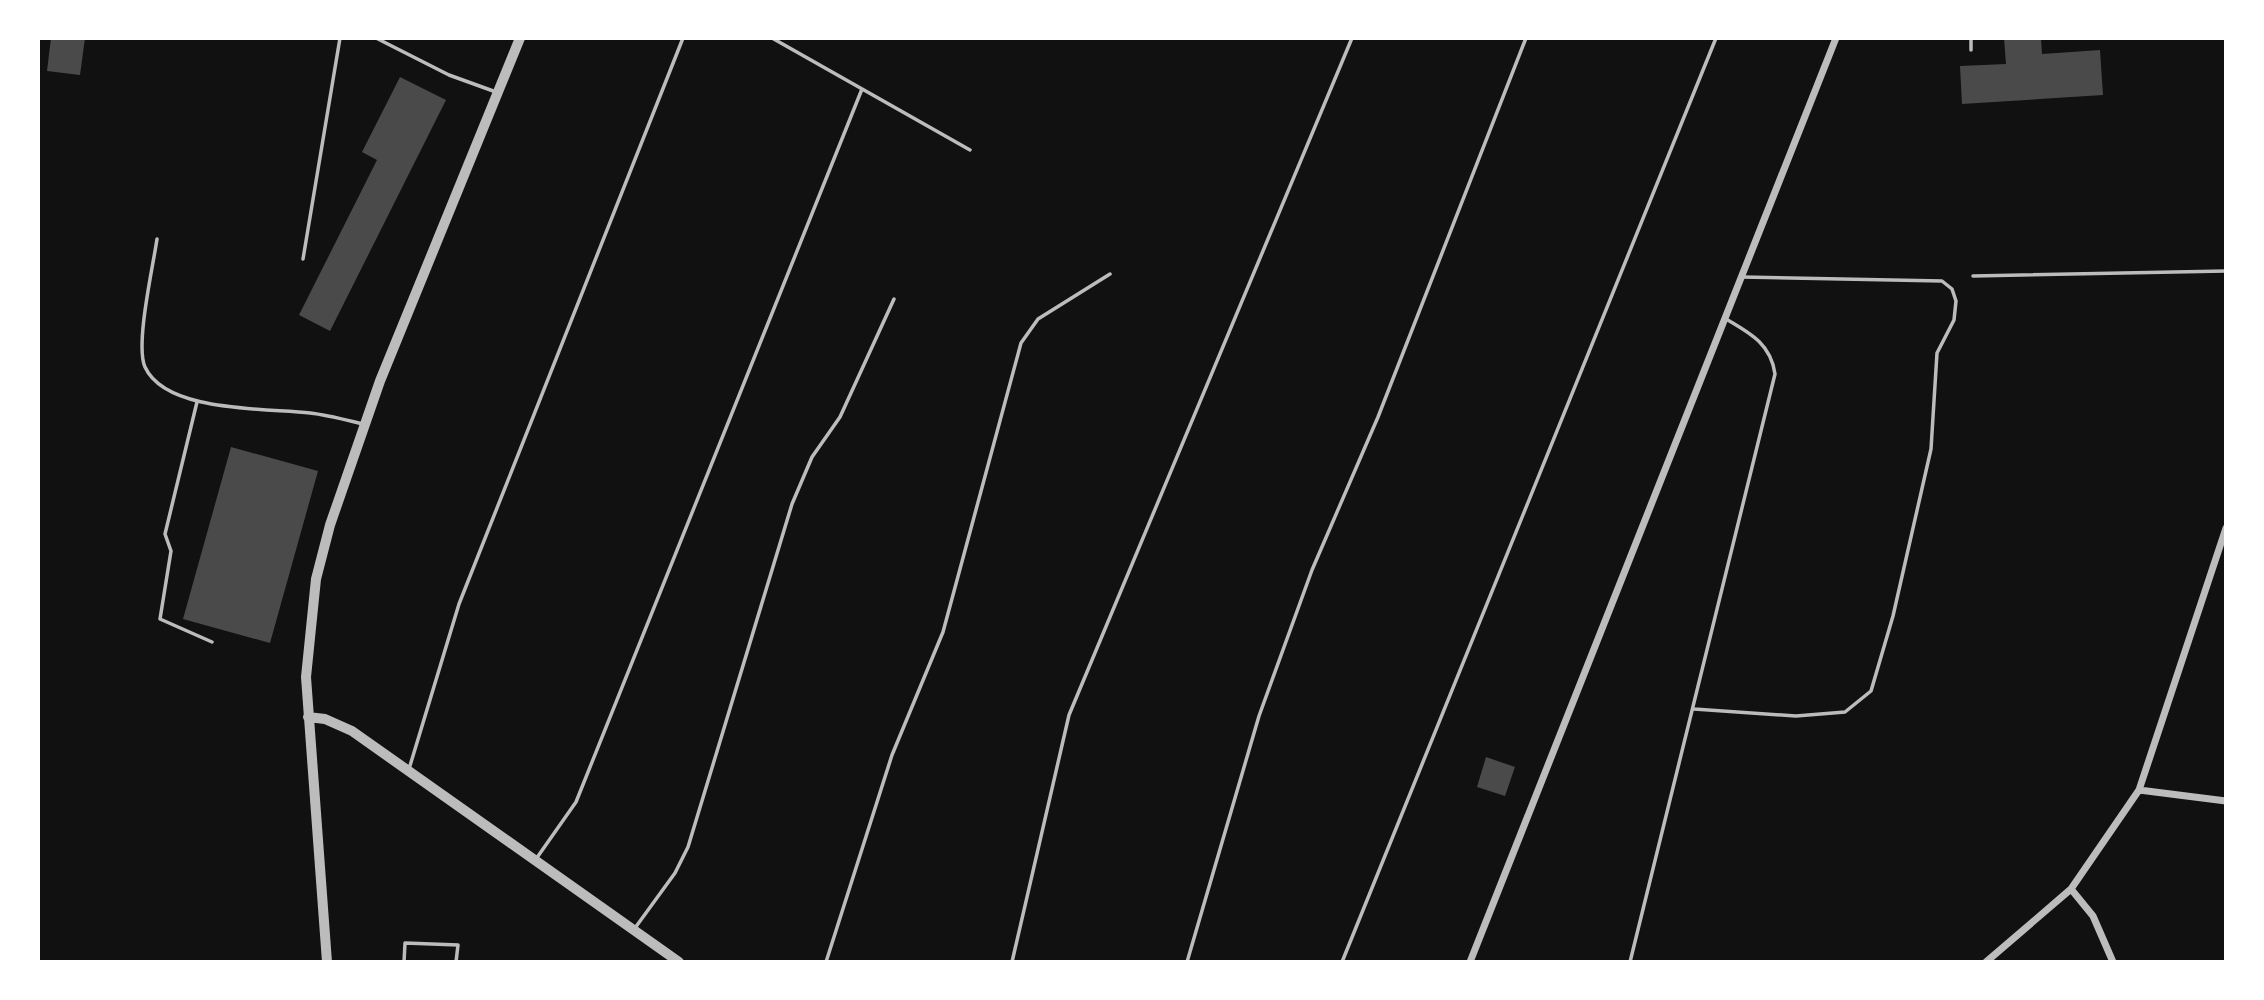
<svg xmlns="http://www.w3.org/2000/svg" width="2264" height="1000" viewBox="0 0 2264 1000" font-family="'Noto Sans',sans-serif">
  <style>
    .building { fill: #4a4a4a }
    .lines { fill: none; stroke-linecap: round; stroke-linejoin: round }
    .service { stroke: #bcbcbc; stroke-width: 3.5 }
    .minor { stroke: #bcbcbc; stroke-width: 7 }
    .tertiary { stroke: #bcbcbc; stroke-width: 10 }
  </style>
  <rect width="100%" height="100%" fill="#111"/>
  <!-- building -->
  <path class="building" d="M51 38H85L80 75 47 71Z
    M2004 38H2041L2042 54 2100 50 2103 95 1962 104 1960 66 2006 64Z
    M400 77 446 100 330 331 299 315 377 160 362 152Z
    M231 447 318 471 270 643 183 619Z
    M1486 757 1515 767 1505 796 1477 787Z"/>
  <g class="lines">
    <!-- service -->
    <path class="service" d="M376 38 449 75 496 92
      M772 38 970 150
      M1971 50V38
      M157 239C153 267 135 345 145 367 166 413 267 408 310 413 328 415 346 420 363 424
      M303 259 340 38
      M1973 276 2226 271
      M197 402 165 534 171 551 160 619 212 642
      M1694 709 1796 716 1845 712 1871 691 1893 616 1931 449 1937 353 1954 320 1956 301 1952 289 1942 281 1742 277
      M409 769 459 604 683 38
      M536 859 576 802 862 89
      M635 928 675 873 688 847 792 504 812 457 840 417 894 299
      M404 962 405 943 458 945 456 962
      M826 962 892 755 943 632 1021 343 1038 319 1110 274
      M1012 962 1069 715 1352 38
      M1187 962 1259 716 1312 570 1378 417 1526 38
      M1342 962 1716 38
      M1630 962 1775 374C1771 344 1750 333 1726 319"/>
    <!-- minor -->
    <path class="minor" d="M2139 790 2226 801
      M2071 889 2093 916 2113 962
      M1470 962 1836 38
      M1986 962 2071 889 2139 790 2226 528"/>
    <!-- tertiary -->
    <path class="tertiary" d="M308 717 325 719 352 731 679 962
      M327 962 306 677 316 579 330 525 380 381 520 38"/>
  </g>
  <!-- border -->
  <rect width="2264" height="1000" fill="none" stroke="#ffffff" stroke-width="80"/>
</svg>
